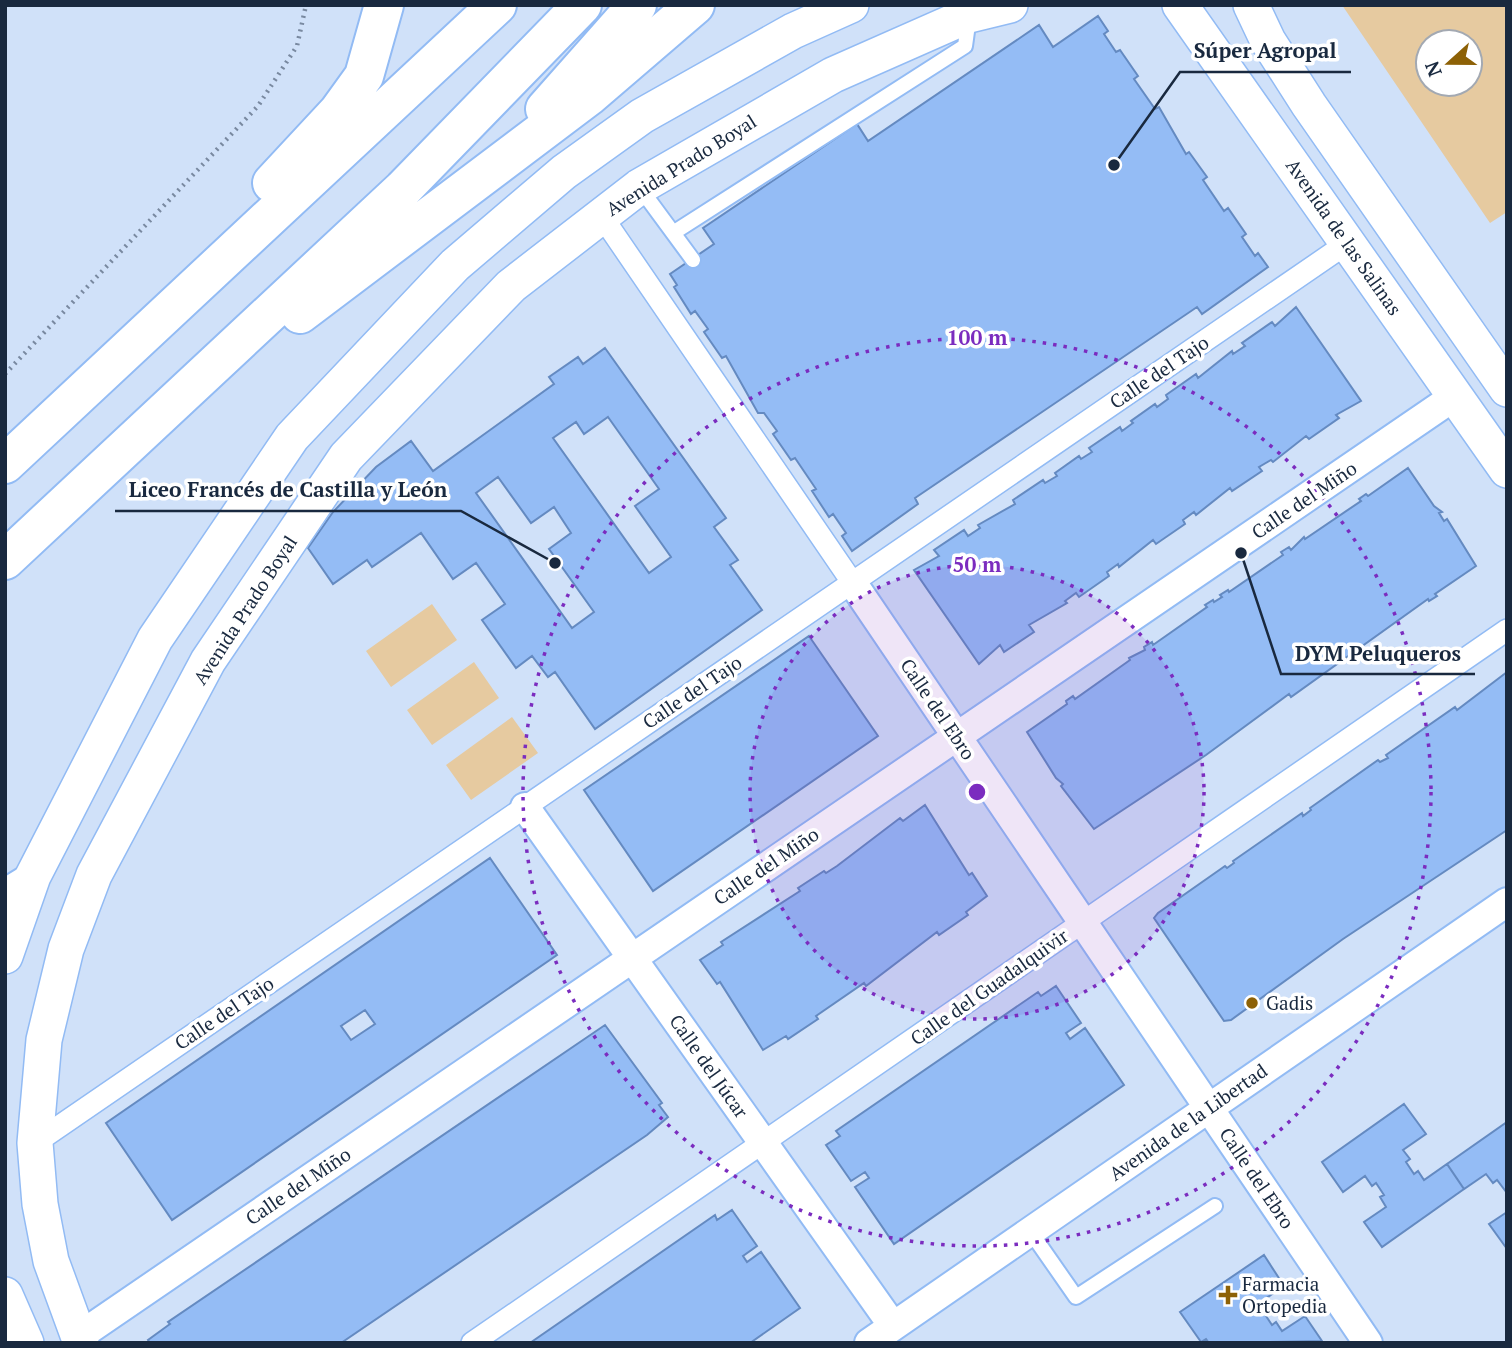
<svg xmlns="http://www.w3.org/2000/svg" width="1512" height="1348" viewBox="0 0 1512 1348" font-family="'PT Serif',serif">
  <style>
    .green { fill: #e6caa0; fill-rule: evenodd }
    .building { fill: #94bcf5; stroke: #648ac1; stroke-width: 2; fill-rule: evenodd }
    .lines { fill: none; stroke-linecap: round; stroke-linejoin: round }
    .service-casing { stroke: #92bbf4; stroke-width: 18 }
    .pedestrian-casing { stroke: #92bbf4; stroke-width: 24 }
    .minor-casing { stroke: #92bbf4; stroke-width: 32 }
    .tertiary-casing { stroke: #92bbf4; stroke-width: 38 }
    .motorway-casing { stroke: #92bbf4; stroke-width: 42 }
    .path { stroke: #7989a0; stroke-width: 4.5; stroke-dasharray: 2 5; stroke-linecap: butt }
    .service { stroke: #fff; stroke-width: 14 }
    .pedestrian { stroke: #fff; stroke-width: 21 }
    .minor { stroke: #fff; stroke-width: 28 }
    .tertiary { stroke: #fff; stroke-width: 35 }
    .motorway { stroke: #fff; stroke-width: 38 }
    .ring { fill: none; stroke: #7b2cbf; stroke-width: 3.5; stroke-dasharray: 3.5 7 }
    .poi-dot { fill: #8d6106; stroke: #fff; stroke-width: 2.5 }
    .labels { text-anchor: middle; stroke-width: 7; stroke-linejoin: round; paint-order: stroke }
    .street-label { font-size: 19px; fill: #19293f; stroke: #fff }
    .poi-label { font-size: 19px; fill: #19293f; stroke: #fff; text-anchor: start }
    .centre { fill: #7b2cbf; stroke: #fff; stroke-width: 3.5 }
    .ring-label { font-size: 21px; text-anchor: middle; font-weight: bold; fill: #7b2cbf; stroke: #fff; stroke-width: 7; stroke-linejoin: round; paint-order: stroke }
    .leader { fill: none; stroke: #19293f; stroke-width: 2.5 }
    .callout-dot { fill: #19293f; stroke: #fff; stroke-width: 2.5 }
    .callout-label { font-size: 21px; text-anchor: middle; font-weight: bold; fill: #19293f; stroke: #fff; stroke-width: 7; stroke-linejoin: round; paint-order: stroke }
  </style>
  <rect width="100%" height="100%" fill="#d0e1f9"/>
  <!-- green -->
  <path class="green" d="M1342 5H1507V212L1490 223ZM1428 42H1470V84H1428Z
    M432 604 457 640 391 687 366 651Z
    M474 662 499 698 432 745 407 710Z
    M512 717 538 753 471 800 446 765Z"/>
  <!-- building -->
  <path class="building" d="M1098 16 1108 31 1104 34 1116 52 1120 50 1138 76 1134 79 1155 109 1159 107 1186 154 1189 152 1207 177 1203 180 1224 211 1228 208 1246 234 1242 237 1255 256 1258 253 1268 267 1202 314 1197 307 915 498 918 504 852 551 842 536 846 533 833 514 829 517 812 491 816 489 795 458 791 460 773 434 777 431 764 413H758L726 356 722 358 704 332 708 329 695 311 691 314 674 287 677 285 670 274 714 244 703 228 857 124 868 141 1039 25 1053 47Z
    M1296 307 1361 401 1336 415 1339 418 1309 439 1306 436 1273 462 1271 460 1259 467 1262 471 1232 491 1230 488 1196 515 1194 512 1183 520 1185 524 1156 544 1153 540 1119 567 1118 564 1107 572 1109 576 1079 597 1076 593 1065 601 1067 603 1029 625 1034 632 1004 652 1000 645 979 664 914 570 939 556 934 550 964 530 968 536 980 528 978 525 1015 504 1013 500 1043 480 1045 483 1057 476 1055 473 1079 456 1081 459 1092 452 1089 448 1120 427 1122 431 1133 423 1131 421 1155 404 1157 407 1168 399 1166 395 1196 374 1198 378 1232 351 1233 354 1245 346 1242 343 1272 322 1275 326Z
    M605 348 726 518 714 527 738 560 730 565 762 610 595 729 555 672 548 677 532 656 516 668 482 620 505 604 476 563 453 579 421 533 372 567 367 560 333 584 308 548 333 512 376 467 411 441 433 471 554 384 549 377 578 357 583 364ZM608 417 659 489 635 506 671 557 649 573 553 438 576 422 584 434ZM498 477 531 523 554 507 571 533 549 549 594 612 572 628 476 493Z
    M1408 468 1434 506 1442 512 1439 513 1444 521 1447 519 1476 566 1435 594 1437 596 1429 601 1428 599 1291 697 1289 694 1206 755 1094 829 1061 786 1063 784 1056 778 1027 732 1067 704 1066 701 1073 696 1075 699 1130 660 1129 658 1145 650 1144 647 1152 642 1153 645 1207 607 1205 605 1213 600 1214 602 1222 597 1220 595 1228 590 1229 592 1283 555 1281 552 1289 547 1291 550 1304 537 1305 539 1361 501 1359 499 1366 494 1368 496Z
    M809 636 878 736 653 891 584 790Z
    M1507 672V830L1343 939 1231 1020 1224 1021 1154 918 1158 913 1225 866 1227 868 1234 863 1233 861 1302 813 1303 816 1311 810 1310 808 1378 760 1380 762 1388 758 1386 755 1455 707 1457 710Z
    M925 805 969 875 972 873 987 896 966 912 968 915 939 935 937 932 866 986 864 983 816 1016 818 1019 788 1039 786 1036 763 1050 720 982 717 984 700 960 723 945 721 942 800 891 798 888 824 871 826 873 837 866 900 818 903 821Z
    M490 858 557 955 172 1220 106 1123ZM365 1010 375 1024 351 1040 341 1026Z
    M1056 986 1081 1023 1066 1033 1070 1039 1085 1028 1124 1085 894 1244 855 1187 869 1178 865 1172 851 1181 826 1145 840 1136 836 1131 1038 992 1041 996Z
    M605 1025 662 1103 659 1105 668 1117 647 1135 341 1343H150L148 1340 170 1324 168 1322Z
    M1404 1104 1426 1134 1403 1150 1410 1159 1406 1162 1414 1174 1418 1171 1424 1180 1447 1164 1464 1189 1382 1247 1364 1222 1386 1207 1380 1197 1384 1195 1376 1183 1372 1186 1365 1176 1343 1192 1322 1162Z
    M1507 1122V1193L1497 1180 1493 1183 1486 1174 1464 1189 1447 1164Z
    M732 1210 757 1246 743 1256 747 1262 761 1252 800 1308 750 1343H530L715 1215 717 1220Z
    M1507 1212V1249L1489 1224Z
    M1264 1255 1284 1286 1262 1301 1268 1311 1264 1313 1272 1325 1276 1322 1282 1331 1305 1316 1322 1341 1209 1343 1206 1339 1201 1342 1180 1312Z"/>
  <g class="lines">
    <defs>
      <path id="service" d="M640 188 693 260
        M673 233 965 46 969 17
        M1030 1231 1076 1297 1215 1206"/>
      <path id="pedestrian" d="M601 215 852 582
        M35 1143 1349 242
        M472 1343 1507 630"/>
      <path id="minor" d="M852 582 1368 1343
        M525 807 893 1326
        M5 893 33 876
        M78 1337 1455 396
        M869 1343 1507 902"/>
      <path id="tertiary" d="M1180 5 1507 470
        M1251 5 1268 41 1309 105 1507 389
        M5 956 33 876 155 639 292 437 455 265 564 172 642 116 793 31 851 5
        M5 1295 26 1343
        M81 1343 51 1261 40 1204 35 1143 44 1040 66 949 94 875 208 661 346 457 511 286 639 187 833 75 969 15 1010 5"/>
      <path id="motorway" d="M545 109 637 5
        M272 183 338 112 364 76 384 5
        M300 314 589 96 695 5
        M5 464 497 5
        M5 560 403 189 582 5"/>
    </defs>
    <!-- service casing -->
    <use href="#service" class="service-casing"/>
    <!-- pedestrian casing -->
    <use href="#pedestrian" class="pedestrian-casing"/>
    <!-- minor casing -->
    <use href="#minor" class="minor-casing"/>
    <!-- tertiary casing -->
    <use href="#tertiary" class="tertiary-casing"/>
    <!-- motorway casing -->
    <use href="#motorway" class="motorway-casing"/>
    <!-- path -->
    <path class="path" d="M5 374 258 106 297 46 306 5"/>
    <!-- service -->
    <use href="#service" class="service"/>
    <!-- pedestrian -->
    <use href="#pedestrian" class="pedestrian"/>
    <!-- minor -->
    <use href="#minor" class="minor"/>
    <!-- tertiary -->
    <use href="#tertiary" class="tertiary"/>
    <!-- motorway -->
    <use href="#motorway" class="motorway"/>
  </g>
  <!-- distance rings -->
  <circle cx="977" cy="792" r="227" fill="#7b2cbf" fill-opacity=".12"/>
  <g class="ring">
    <circle cx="977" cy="792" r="227"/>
    <circle cx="977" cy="792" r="454"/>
  </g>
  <!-- markers -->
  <g class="poi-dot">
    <circle cx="1252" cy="1003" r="7"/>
    <path d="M1224.5 1284.5h7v7h7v7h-7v7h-7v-7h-7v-7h7z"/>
  </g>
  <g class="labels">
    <!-- street labels -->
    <g class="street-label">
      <text transform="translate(681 165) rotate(-32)" y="7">Avenida Prado Boyal</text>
      <text transform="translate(1344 237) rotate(55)" y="7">Avenida de las Salinas</text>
      <text transform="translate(1159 372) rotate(-34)" y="7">Calle del Tajo</text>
      <text transform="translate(1304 500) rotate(-34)" y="7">Calle del Miño</text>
      <text transform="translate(245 610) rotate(-57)" y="7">Avenida Prado Boyal</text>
      <text transform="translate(692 692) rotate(-34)" y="7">Calle del Tajo</text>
      <text transform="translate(938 709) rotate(56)" y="7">Calle del Ebro</text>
      <text transform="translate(766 866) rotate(-34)" y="7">Calle del Miño</text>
      <text transform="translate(989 987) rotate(-35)" y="7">Calle del Guadalquivir</text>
      <text transform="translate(224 1013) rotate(-34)" y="7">Calle del Tajo</text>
      <text transform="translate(709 1066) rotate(55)" y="7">Calle del Júcar</text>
      <text transform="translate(1188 1122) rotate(-35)" y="7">Avenida de la Libertad</text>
      <text transform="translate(1257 1178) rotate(56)" y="7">Calle del Ebro</text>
      <text transform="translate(298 1186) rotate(-34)" y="7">Calle del Miño</text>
    </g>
    <!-- poi labels -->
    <g class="poi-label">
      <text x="1266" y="1010">Gadis</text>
      <text x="1242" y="1291">Farmacia<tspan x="1242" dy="22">Ortopedia</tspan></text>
    </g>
  </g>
  <circle cx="977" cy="792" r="10" class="centre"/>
  <g class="ring-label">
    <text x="977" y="345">100 m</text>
    <text x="977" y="572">50 m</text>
  </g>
  <!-- callouts -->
  <path class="leader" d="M1114 165L1180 72H1351M555 563L461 511H115M1241 553L1281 674H1475"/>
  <g class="callout-dot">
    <circle cx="1114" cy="165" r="7"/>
    <circle cx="555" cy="563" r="7"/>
    <circle cx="1241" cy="553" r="7"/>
  </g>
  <g class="callout-label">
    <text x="1265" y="58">Súper Agropal</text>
    <text x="288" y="497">Liceo Francés de Castilla y León</text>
    <text x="1378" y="661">DYM Peluqueros</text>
  </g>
  <!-- border -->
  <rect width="1512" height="1348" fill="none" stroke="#19293f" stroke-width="14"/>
  <!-- north arrow -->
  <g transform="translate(1449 63) rotate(249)"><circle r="33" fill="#ffffff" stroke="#a3a9b2" stroke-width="2"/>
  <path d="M0-5L12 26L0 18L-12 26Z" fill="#8d6106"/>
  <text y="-10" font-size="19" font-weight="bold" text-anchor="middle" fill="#19293f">N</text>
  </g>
</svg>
